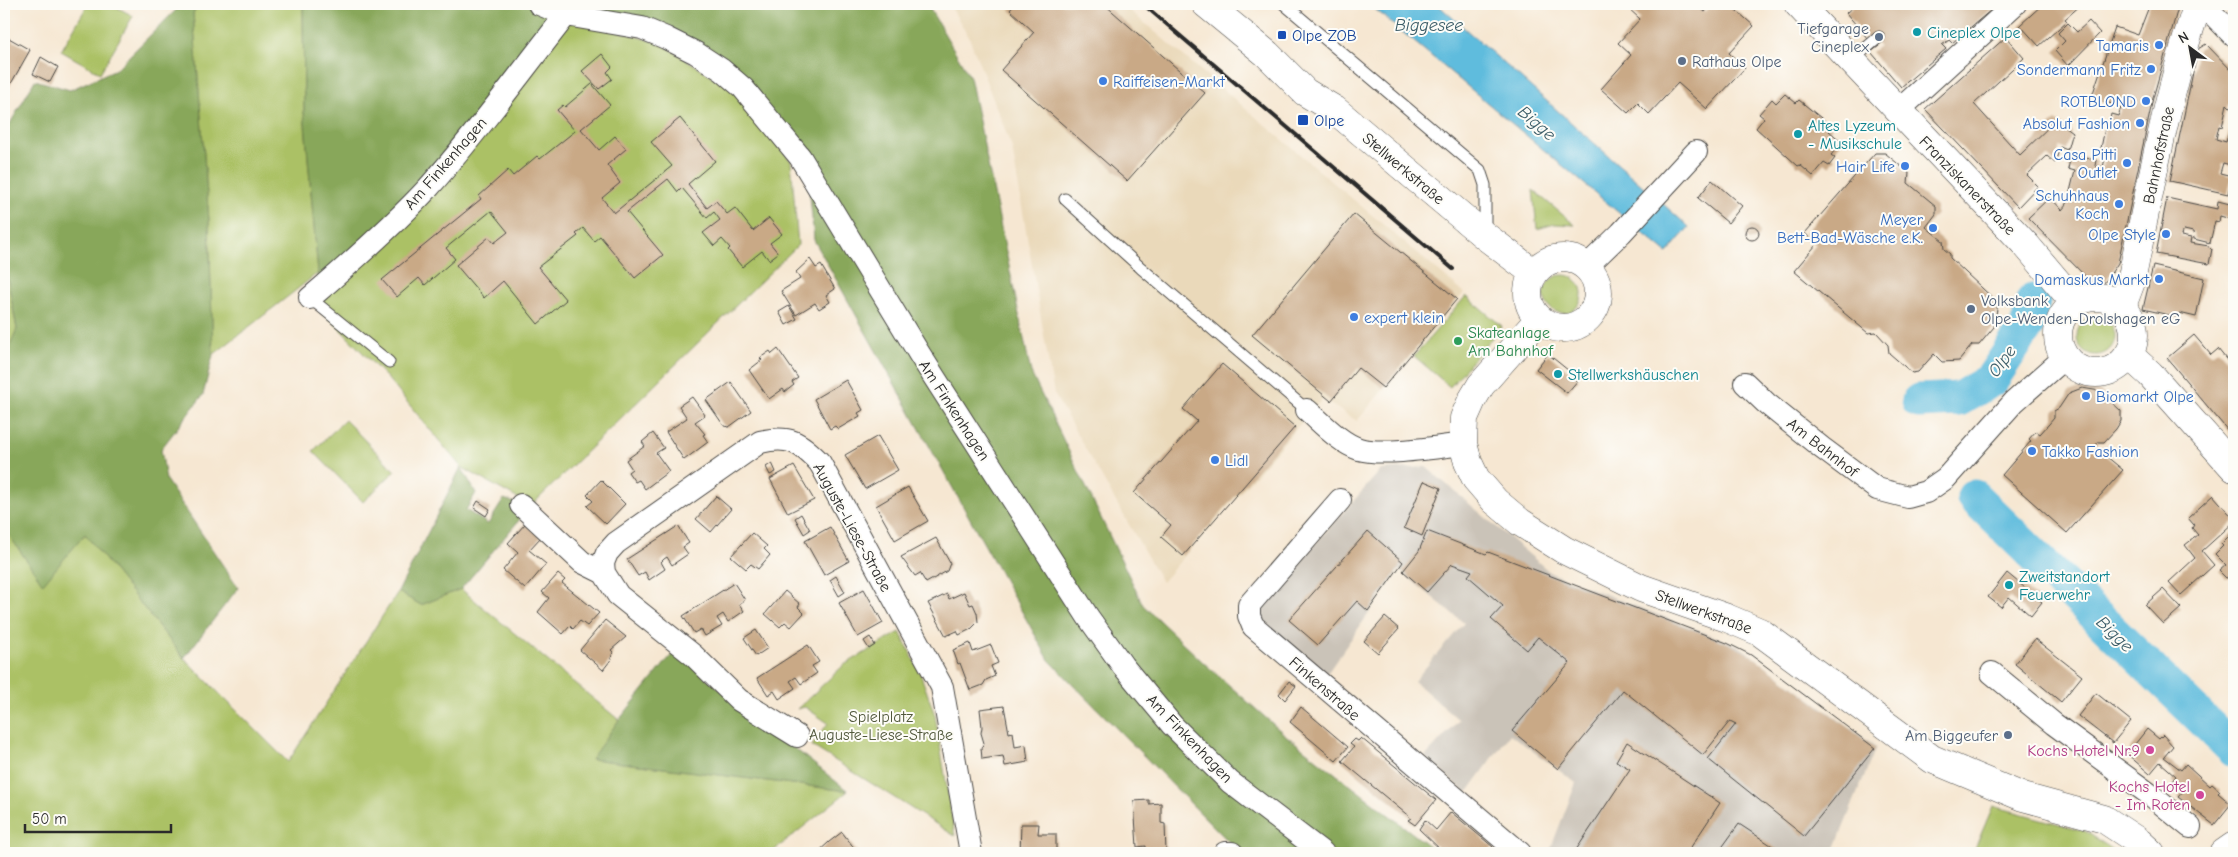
<svg xmlns="http://www.w3.org/2000/svg" width="2238" height="857" viewBox="0 0 2238 857" font-family="'Comic Neue',sans-serif">
  <style>
    .built { fill: #ead9ba }
    .industrial { fill: #cac3b8 }
    .green { fill: #abc165; stroke: #6b7648 }
    .forest { fill: #88a75a; stroke: #5a6942 }
    .water { fill: #5fbcdd; stroke: #457484 }
    .lines { fill: none; stroke-linecap: round; stroke-linejoin: round }
    .river { stroke: #5fbcdd; stroke-width: 35 }
    .building { fill: #c9a986 }
    .service-casing { stroke: #494744; stroke-width: 13 }
    .minor-casing { stroke: #494744; stroke-width: 24 }
    .tertiary-casing { stroke: #494744; stroke-width: 29 }
    .secondary-casing { stroke: #494744; stroke-width: 29 }
    .service { stroke: #fff; stroke-width: 11 }
    .minor { stroke: #fff; stroke-width: 22 }
    .tertiary { stroke: #fff; stroke-width: 28 }
    .secondary { stroke: #fff; stroke-width: 28 }
    .rail { stroke: #2b2b2b; stroke-width: 4 }
    .culture-dot { fill: #0f9aa8; stroke: #fdfcf7; stroke-width: 2 }
    .transit-dot { fill: #1a4fb4; stroke: #fdfcf7; stroke-width: 2 }
    .service-dot { fill: #5c6f8a; stroke: #fdfcf7; stroke-width: 2 }
    .shop-dot { fill: #3f7fe0; stroke: #fdfcf7; stroke-width: 2 }
    .leisure-dot { fill: #2e9e5b; stroke: #fdfcf7; stroke-width: 2 }
    .hotel-dot { fill: #d1479c; stroke: #fdfcf7; stroke-width: 2 }
    .labels { text-anchor: middle; stroke-width: 4; stroke-linejoin: round; paint-order: stroke }
    .service-label { font-size: 16px; fill: #4e5e75; stroke: #fdfcf7; text-anchor: end }
    .culture-label { font-size: 16px; fill: #0d838f; stroke: #fdfcf7; text-anchor: start }
    .transit-label { font-size: 16px; fill: #164399; stroke: #fdfcf7; text-anchor: start }
    .shop-label { font-size: 16px; fill: #366cbe; stroke: #fdfcf7; text-anchor: end }
    .street-label { font-size: 16px; fill: #2b2b2b; stroke: #fdfcf7 }
    .leisure-label { font-size: 16px; fill: #27864d; stroke: #fdfcf7; text-anchor: start }
    .park-label { font-size: 16px; fill: #51583c; stroke: #fdfcf7 }
    .hotel-label { font-size: 16px; fill: #b23c85; stroke: #fdfcf7; text-anchor: end }
    .water-label { font-size: 18px; font-style: italic; fill: #3d5e69; stroke: #fdfcf7 }
  </style>
  <rect width="100%" height="100%" fill="#fdfcf7"/>
  <filter id="ink" filterUnits="userSpaceOnUse"><feTurbulence type="fractalNoise" baseFrequency=".02" numOctaves="2"/><feDisplacementMap in="SourceGraphic" scale="10" xChannelSelector="R" yChannelSelector="G"/><feConvolveMatrix kernelMatrix="1 2 1 2 8 2 1 2 1" color-interpolation-filters="sRGB"/></filter>
  <filter id="wash" filterUnits="userSpaceOnUse"><feTurbulence type="fractalNoise" baseFrequency=".0096" numOctaves="4" result="noise"/><feDisplacementMap in="SourceGraphic" scale="20" xChannelSelector="R" yChannelSelector="G"/><feGaussianBlur stdDeviation="1.12" result="paint"/><feColorMatrix in="noise" values="0 0 0 0 0 0 0 0 0 0 0 0 0 0 0 0 0 1.4 0 .05"/><feComposite in="paint" operator="in"/></filter>
  <g filter="url(#wash)">
    <rect width="100%" height="100%" fill="#f6e7d2"/>
    <!-- built -->
    <path class="built" d="M949 4H1122L1464 293 1357 421 1322 399 1162 582 1054 394 1012 148 969 37Z"/>
    <!-- industrial -->
    <path class="industrial" d="M1426 467 1551 573 1739 646 1876 747 1833 853H1549L1576 783 1510 734 1467 793 1425 757 1459 720 1414 681 1464 623 1399 570 1326 675 1253 614 1381 470Z"/>
    <!-- green -->
    <path class="green" d="M88 4H111L133 16 100 73 61 51Z
      M199 4H303L304 112 318 273 213 355 209 221 193 13Z
      M566 15 662 44 735 91 791 161 798 245 531 506 461 467 388 379 310 298Z
      M1533 190 1575 225 1555 224 1537 229Z
      M4 260 17 329 4 360Z
      M1544 294a19 19 0 1 1 38 0a19 19 0 1 1-38 0Z
      M1466 296 1502 326 1450 387 1414 356Z
      M2077 336a19 19 0 1 1 38 0a19 19 0 1 1-38 0Z
      M345 420 395 471 363 502 313 451Z
      M4 528 43 583 85 534 184 658 288 762 398 592 421 605 461 589 619 720 592 759 848 791 771 853H4Z
      M900 632 919 670 935 715 955 836 812 746 828 723 805 707 797 709 844 665Z
      M1993 806 2085 831 2118 853H2043L2013 848 1996 853H1973Z"/>
    <!-- forest -->
    <path class="forest" d="M182 4H199L193 13 209 221 213 355 203 395 161 449 166 480 238 588 184 658 85 534 43 584 4 528V360L17 329 4 260V134L35 80 70 90 116 69Z
      M303 4H927L970 77 1031 373 1143 605 1204 663 1283 733 1438 853H1258L1250 851 1248 853H1220L1230 843 1049 660 814 240 806 153 705 50 566 15 482 121 310 298 318 273 304 112Z
      M461 467 476 493 466 510 488 524 504 499 521 505 526 512 461 589 421 605 398 592Z
      M674 652 848 791 591 759 619 720Z"/>
    <!-- water -->
    <path class="water" d="M1369 4H1437L1689 227 1667 253Z"/>
    <g class="lines">
      <!-- river -->
      <path class="river" d="M1919 401 1959 399 1991 380 2027 326 2033 301
        M1974 497 2234 750"/>
    </g>
    <g id="blocks">
      <!-- building -->
      <path class="building" d="M1015 4H1104L1205 93 1127 181 1001 70 1034 32 1010 10Z
        M1629 4H1696L1705 12 1712 4H1729L1754 26 1729 53 1745 68 1707 109 1678 83 1649 114 1638 103 1628 113 1601 89 1631 55 1618 43 1640 19 1627 7Z
        M1856 4H1998L1952 43 1949 40 1942 45 1946 49 1901 87 1871 52 1879 46 1871 37 1868 39 1846 13Z
        M2043 4H2082L2065 19 2067 21 2039 46 2020 25Z
        M2150 4H2179L2153 98 2118 263 2105 282 2092 283 2028 218 2050 197 2062 210 2067 204 2075 171 2068 169 2071 155 2096 160 2095 166 2103 167 2106 155 2100 153 2105 128H2108L2111 114 2118 116 2121 108 2116 107 2117 105 2091 99 2115 27 2138 35Z
        M2089 21 2100 33 2068 66 2055 51 2065 41 2058 33 2068 23 2077 32Z
        M7 37 30 50 4 96V43Z
        M2006 37 2024 58 1974 104 2020 155 2056 120 2072 132 2067 150 2060 147 2055 163 2047 156 2027 175 2038 186 2018 207 1925 109Z
        M2206 44 2234 73V111L2227 104 2222 127 2219 126 2216 139 2226 142 2229 132 2234 134V166L2223 163 2220 173 2232 176 2228 194 2170 181 2198 49Z
        M602 54 612 67 607 72 612 79 599 89 582 71Z
        M41 57 58 67 50 82 33 74Z
        M592 84 610 105 581 129 599 150 615 136 626 149 607 165 620 183 602 198 614 213 672 166 651 142 680 118 715 161 688 184 707 208 716 201 727 214 735 208 753 231 769 218 782 234 770 243 778 253 769 260 762 251 742 267 728 250 730 248 722 239 714 246 703 233 720 220 714 212 707 218 682 188 678 192 668 179 627 212 663 255 635 278 600 236 594 241 583 228 576 234 578 236 538 267 566 300 538 324 503 281 484 298 456 265 489 237 494 243 508 232 491 211 446 248 455 259 425 285 419 278 397 297 382 280 481 199 479 196 508 170 513 176 537 156 540 159 575 131 557 110 563 105 565 107Z
        M1785 94 1796 103 1799 100 1832 127 1829 131 1842 142 1831 155 1835 158 1829 166 1824 163 1813 176 1800 165 1798 166 1756 128 1764 118 1759 114 1772 99 1776 103Z
        M1875 153H1885L1909 173 1908 183 1936 206V214L1926 227 1943 241 1944 249 1950 254V258L1998 303 1994 327 1979 345H1972L1959 361 1942 362 1934 354 1918 372 1912 373 1889 353 1888 345 1876 332 1868 333 1794 271 1816 245 1805 233Z
        M1712 180 1742 206 1728 223 1698 198Z
        M2167 198 2217 209 2218 201 2234 205V220L2220 216 2219 222 2215 221 2210 243 2194 239 2193 232 2184 230 2182 232 2181 236 2191 238 2190 243 2209 246 2212 249 2209 264 2156 254Z
        M1354 214 1457 299 1383 388 1358 368 1331 401 1252 335Z
        M1745 233a7 7 0 1 1 14 0a7 7 0 1 1-14 0Z
        M810 259 816 268 821 265 835 289 826 295 830 302 819 309 815 303 796 315 781 291 800 279 796 272Z
        M2153 266 2204 278 2196 317 2179 313 2178 317 2143 309Z
        M789 306 797 319 786 325 779 312Z
        M2194 335 2211 355 2218 349 2234 369V438L2167 358Z
        M778 349 798 378 792 382 794 385 785 392 783 389 769 399 749 370 762 360 760 358 770 351 772 354Z
        M1548 354 1579 379 1567 393 1536 369Z
        M1222 364 1295 427 1183 556 1161 537 1171 525 1134 493 1197 421 1183 409Z
        M846 380 863 410 858 413 860 416 838 429 835 426 830 429 814 399Z
        M731 382 751 411 729 427 724 426 706 400Z
        M2082 388 2100 391 2121 411V421L2116 429 2104 442H2098L2095 447 2123 470 2067 533 2002 475 2031 441 2029 439 2036 431 2040 434 2049 424 2054 418V411L2059 408 2069 393Z
        M692 397 705 415 695 422 705 434 703 435 708 442 684 460 666 432 687 418 679 406Z
        M653 433 664 448 656 453 669 471 645 489 639 480 635 482 628 472 632 469 626 460 645 446 642 442Z
        M878 436 898 470 865 489 845 455Z
        M772 463 776 472 770 475 766 467Z
        M794 466 814 500 788 513 770 479Z
        M601 480 625 504 606 524 587 506 593 501 587 495Z
        M1424 481 1441 488 1422 536 1404 528Z
        M908 487 928 521 895 540 876 506Z
        M2213 495 2234 519V522L2202 551 2214 565 2181 595 2169 582 2195 558 2185 545 2198 535 2192 528 2194 525 2188 518Z
        M716 496 731 509 711 532 696 519Z
        M478 501 490 509 486 516 474 508Z
        M801 514 810 530 804 534 795 518Z
        M525 524 541 537 529 550 546 564 525 589 503 570 518 552 508 543Z
        M678 526 689 543 683 547 688 554 672 565 667 557 664 559 661 562 665 569 649 580 645 572 638 576 627 559Z
        M830 527 849 561 824 575 805 541Z
        M1368 531 1403 562 1368 611 1357 601 1318 645 1289 620Z
        M1427 531 1486 554 1488 552 1727 643 1751 655 1875 748 1804 836 1708 759 1736 724 1730 721 1703 755 1623 690 1558 769 1512 731 1570 663 1538 637 1527 650 1491 619 1503 606 1468 576 1472 571 1452 564 1427 592 1403 571 1419 551Z
        M752 533 767 546 764 549 770 555 758 569 751 564 746 569 731 556Z
        M2232 533 2234 535V576L2226 578 2219 571 2226 565 2215 554 2223 546 2221 544Z
        M936 538 950 563 947 571 926 583 920 573 915 576 901 557Z
        M2007 573 2042 602 2031 616 2009 597 2001 607 1988 597Z
        M558 574 565 580 562 583 599 613 587 626 580 621 573 629 570 626 563 634 538 612 549 598 542 592Z
        M836 576 845 592 839 596 830 580Z
        M734 583 745 600 739 604 744 611 728 622 723 614 717 618 722 626 705 636 701 629 694 633 683 616Z
        M864 589 883 623 858 637 839 603Z
        M2163 589 2181 608 2163 624 2145 605Z
        M785 591 800 604 798 607 804 613 791 627 785 622 780 627 765 614Z
        M964 592 970 605 973 604 977 613 978 622 971 629 959 635 957 631 946 636 928 603 947 594 949 599Z
        M1385 617 1399 629 1378 653 1364 641Z
        M605 620 626 637 611 650 613 652 610 661 603 670 580 650Z
        M756 630 768 648 756 656 744 638Z
        M870 637 875 645 869 649 864 641Z
        M2035 639 2082 676 2061 702 2015 664Z
        M970 643 973 652 991 645 998 663 991 666 995 676 986 680 983 685 970 690 960 663 958 664 953 650Z
        M808 645 819 662 812 666 817 673 801 684 796 677 790 681 795 688 779 699 774 691 768 695 757 678Z
        M1289 681 1296 686 1285 700 1279 694Z
        M2096 693 2131 721 2113 743 2078 716Z
        M1004 706 1009 733 1013 732 1015 747 1026 745 1028 762 1005 766 1003 756 982 759 981 748 984 743 981 733 982 727 980 709Z
        M1301 707 1348 747 1336 761 1290 722Z
        M2147 729 2159 739 2163 735 2173 746 2164 757 2181 770 2186 764 2210 786 2212 784 2220 791 2218 793 2231 804 2214 825 2178 797 2184 790 2172 781 2176 776 2160 762 2150 774 2127 754Z
        M1361 738 1436 800 1415 825 1408 820 1411 818 1342 761 1354 747 1350 744 1355 739 1358 741Z
        M1627 742 1720 803 1687 853H1574L1630 769 1616 761Z
        M1149 800V804L1161 803V823L1165 824 1166 853H1146V846L1137 847 1134 801Z
        M1451 812 1493 847 1489 852 1491 853H1444L1419 829 1425 820 1436 830Z
        M1021 824H1039L1038 834H1056V853H1020Z
        M1739 824 1780 851 1778 853H1718Z
        M842 832 858 853H817L829 842Z"/>
    </g>
  </g>
  <g filter="url(#ink)">
    <use href="#blocks" fill-opacity="0" stroke="#494744" stroke-width="1"/>
    <g class="lines">
      <defs>
        <path id="service" d="M1284 4 1480 170 1485 185V231
          M1852 60 1879 37
          M1065 199 1141 268 1307 410
          M310 298 389 362"/>
        <path id="minor" d="M539 4 566 15 642 28 666 38 696 53 722 70 743 88 800 157 920 355 1088 617 1123 666 1172 725 1230 782 1323 853
          M2203 4 2234 36
          M1898 111 2015 4
          M1586 267 1621 233 1696 152
          M310 298C351 263 392 227 429 187 478 132 521 72 566 15
          M1745 383 1766 403 1822 448 1877 489 1908 497 1926 492 1946 478 2014 402 2065 357
          M1307 410C1322 423 1340 443 1359 449 1382 456 1438 447 1463 444
          M1340 500 1249 605V616L1253 626 1520 853
          M521 505 582 562 604 573
          M1992 673 2054 724 2152 796 2190 827
          M797 736 739 700 693 655 618 595 604 573 603 563 607 553 616 543 760 442C789 435 800 442 820 463L942 687 971 853
          M1225 853H1232"/>
        <path id="tertiary" d="M1798 4 2026 245 2075 303
          M2058 335a38 38 0 1 1 76 0a38 38 0 1 1-76 0Z
          M2122 306 2131 282C2150 188 2167 94 2198 4
          M2129 355 2150 374 2234 468
          M2224 853 2234 846"/>
        <path id="secondary" d="M1206 4 1267 54 1305 92 1335 110 1485 236 1534 273
          M1528 293a35 35 0 1 1 70 0a35 35 0 1 1-70 0Z
          M1539 319 1481 385 1472 400 1464 418 1463 444 1468 462 1476 479 1495 501 1520 522 1564 550 1641 588 1727 618 1760 632 1932 759 2023 797 2104 819 2139 842 2151 853"/>
      </defs>
      <!-- service casing -->
      <use href="#service" class="service-casing"/>
      <!-- minor casing -->
      <use href="#minor" class="minor-casing"/>
      <!-- tertiary casing -->
      <use href="#tertiary" class="tertiary-casing"/>
      <!-- secondary casing -->
      <use href="#secondary" class="secondary-casing"/>
      <!-- service -->
      <use href="#service" class="service"/>
      <!-- minor -->
      <use href="#minor" class="minor"/>
      <!-- tertiary -->
      <use href="#tertiary" class="tertiary"/>
      <!-- secondary -->
      <use href="#secondary" class="secondary"/>
      <!-- rail -->
      <path class="rail" d="M1143 4 1453 269"/>
    </g>
  </g>
  <!-- markers -->
  <g class="culture-dot">
    <circle cx="1917" cy="32" r="5"/>
    <circle cx="1798" cy="134" r="5"/>
    <circle cx="1558" cy="374" r="5"/>
    <circle cx="2009" cy="585" r="5"/>
  </g>
  <g class="transit-dot">
    <rect x="1277" y="30" width="10" height="10" rx="2.5"/>
    <rect x="1297" y="114" width="12" height="12" rx="2.5"/>
  </g>
  <g class="service-dot">
    <circle cx="1879" cy="37" r="5"/>
    <circle cx="1682" cy="61" r="5"/>
    <circle cx="1971" cy="309" r="5"/>
    <circle cx="2008" cy="735" r="5"/>
  </g>
  <g class="shop-dot">
    <circle cx="2159" cy="45" r="5"/>
    <circle cx="2151" cy="69" r="5"/>
    <circle cx="1103" cy="81" r="5"/>
    <circle cx="2146" cy="101" r="5"/>
    <circle cx="2140" cy="123" r="5"/>
    <circle cx="2127" cy="163" r="5"/>
    <circle cx="1905" cy="166" r="5"/>
    <circle cx="2119" cy="204" r="5"/>
    <circle cx="1933" cy="228" r="5"/>
    <circle cx="2166" cy="234" r="5"/>
    <circle cx="2159" cy="279" r="5"/>
    <circle cx="1354" cy="317" r="5"/>
    <circle cx="2086" cy="396" r="5"/>
    <circle cx="2032" cy="451" r="5"/>
    <circle cx="1215" cy="460" r="5"/>
  </g>
  <circle class="leisure-dot" cx="1458" cy="341" r="5"/>
  <g class="hotel-dot">
    <circle cx="2150" cy="750" r="5"/>
    <circle cx="2200" cy="795" r="5"/>
  </g>
  <g class="labels">
    <!-- service labels -->
    <g class="service-label">
      <text x="1869" y="34">Tiefgarage<tspan x="1869" dy="18">Cineplex</tspan></text>
      <text x="1692" y="67" text-anchor="start">Rathaus Olpe</text>
      <text x="1981" y="306" text-anchor="start">Volksbank<tspan x="1981" dy="18">Olpe-Wenden-Drolshagen eG</tspan></text>
      <text x="1998" y="741">Am Biggeufer</text>
    </g>
    <!-- culture labels -->
    <g class="culture-label">
      <text x="1927" y="38">Cineplex Olpe</text>
      <text x="1808" y="131">Altes Lyzeum<tspan x="1808" dy="18">- Musikschule</tspan></text>
      <text x="1568" y="380">Stellwerkshäuschen</text>
      <text x="2019" y="582">Zweitstandort<tspan x="2019" dy="18">Feuerwehr</tspan></text>
    </g>
    <!-- transit labels -->
    <g class="transit-label">
      <text x="1292" y="41">Olpe ZOB</text>
      <text x="1314" y="126">Olpe</text>
    </g>
    <!-- shop labels -->
    <g class="shop-label">
      <text x="2149" y="51">Tamaris</text>
      <text x="2141" y="75">Sondermann Fritz</text>
      <text x="1113" y="87" text-anchor="start">Raiffeisen-Markt</text>
      <text x="2136" y="107">ROTBLOND</text>
      <text x="2130" y="129">Absolut Fashion</text>
      <text x="2117" y="160">Casa Pitti<tspan x="2117" dy="18">Outlet</tspan></text>
      <text x="1895" y="172">Hair Life</text>
      <text x="2109" y="201">Schuhhaus<tspan x="2109" dy="18">Koch</tspan></text>
      <text x="1923" y="225">Meyer<tspan x="1923" dy="18">Bett-Bad-Wäsche e.K.</tspan></text>
      <text x="2156" y="240">Olpe Style</text>
      <text x="2149" y="285">Damaskus Markt</text>
      <text x="1364" y="323" text-anchor="start">expert klein</text>
      <text x="2096" y="402" text-anchor="start">Biomarkt Olpe</text>
      <text x="2042" y="457" text-anchor="start">Takko Fashion</text>
      <text x="1225" y="466" text-anchor="start">Lidl</text>
    </g>
    <!-- street labels -->
    <g class="street-label">
      <text transform="translate(2158 155) rotate(-78)" y="6">Bahnhofstraße</text>
      <text transform="translate(445 163) rotate(-49)" y="6">Am Finkenhagen</text>
      <text transform="translate(1404 168) rotate(40)" y="6">Stellwerkstraße</text>
      <text transform="translate(1968 185) rotate(46)" y="6">Franziskanerstraße</text>
      <text transform="translate(955 410) rotate(57)" y="6">Am Finkenhagen</text>
      <text transform="translate(1823 447) rotate(38)" y="6">Am Bahnhof</text>
      <text transform="translate(853 527) rotate(61)" y="6">Auguste-Liese-Straße</text>
      <text transform="translate(1704 611) rotate(20)" y="6">Stellwerkstraße</text>
      <text transform="translate(1325 688) rotate(41)" y="6">Finkenstraße</text>
      <text transform="translate(1190 738) rotate(46)" y="6">Am Finkenhagen</text>
    </g>
    <!-- leisure labels -->
    <g class="leisure-label">
      <text x="1468" y="338">Skateanlage<tspan x="1468" dy="18">Am Bahnhof</tspan></text>
    </g>
    <!-- park labels -->
    <g class="park-label">
      <text x="881" y="722">Spielplatz<tspan x="881" dy="18">Auguste-Liese-Straße</tspan></text>
    </g>
    <!-- hotel labels -->
    <g class="hotel-label">
      <text x="2140" y="756">Kochs Hotel Nr.9</text>
      <text x="2190" y="792">Kochs Hotel<tspan x="2190" dy="18">- Im Roten</tspan></text>
    </g>
    <!-- water labels -->
    <g class="water-label">
      <text x="1429" y="31">Biggesee</text>
      <text transform="translate(1537 123) rotate(41)" y="6">Bigge</text>
      <text transform="translate(2002 361) rotate(-54)" y="6">Olpe</text>
      <text transform="translate(2115 634) rotate(44)" y="6">Bigge</text>
    </g>
  </g>
  <!-- margin -->
  <rect width="2238" height="857" fill="none" stroke="#fdfcf7" stroke-width="20"/>
  <!-- north arrow -->
  <g transform="translate(2190 48) rotate(328)" stroke="#fdfcf7" stroke-width="4" paint-order="stroke">
  <path d="M0-4L9 19L0 12L-9 19Z" fill="#2b2b2b"/>
  <text y="-8" font-size="14" font-weight="bold" text-anchor="middle" fill="#2b2b2b">N</text>
  </g>
  <!-- scale -->
  <path d="M25 824v8h146v-8" fill="none" stroke="#2b2b2b" stroke-width="2.5"/>
  <text x="32" y="824" font-size="15" fill="#2b2b2b" stroke="#fdfcf7" stroke-width="4" paint-order="stroke">50 m</text>
</svg>
